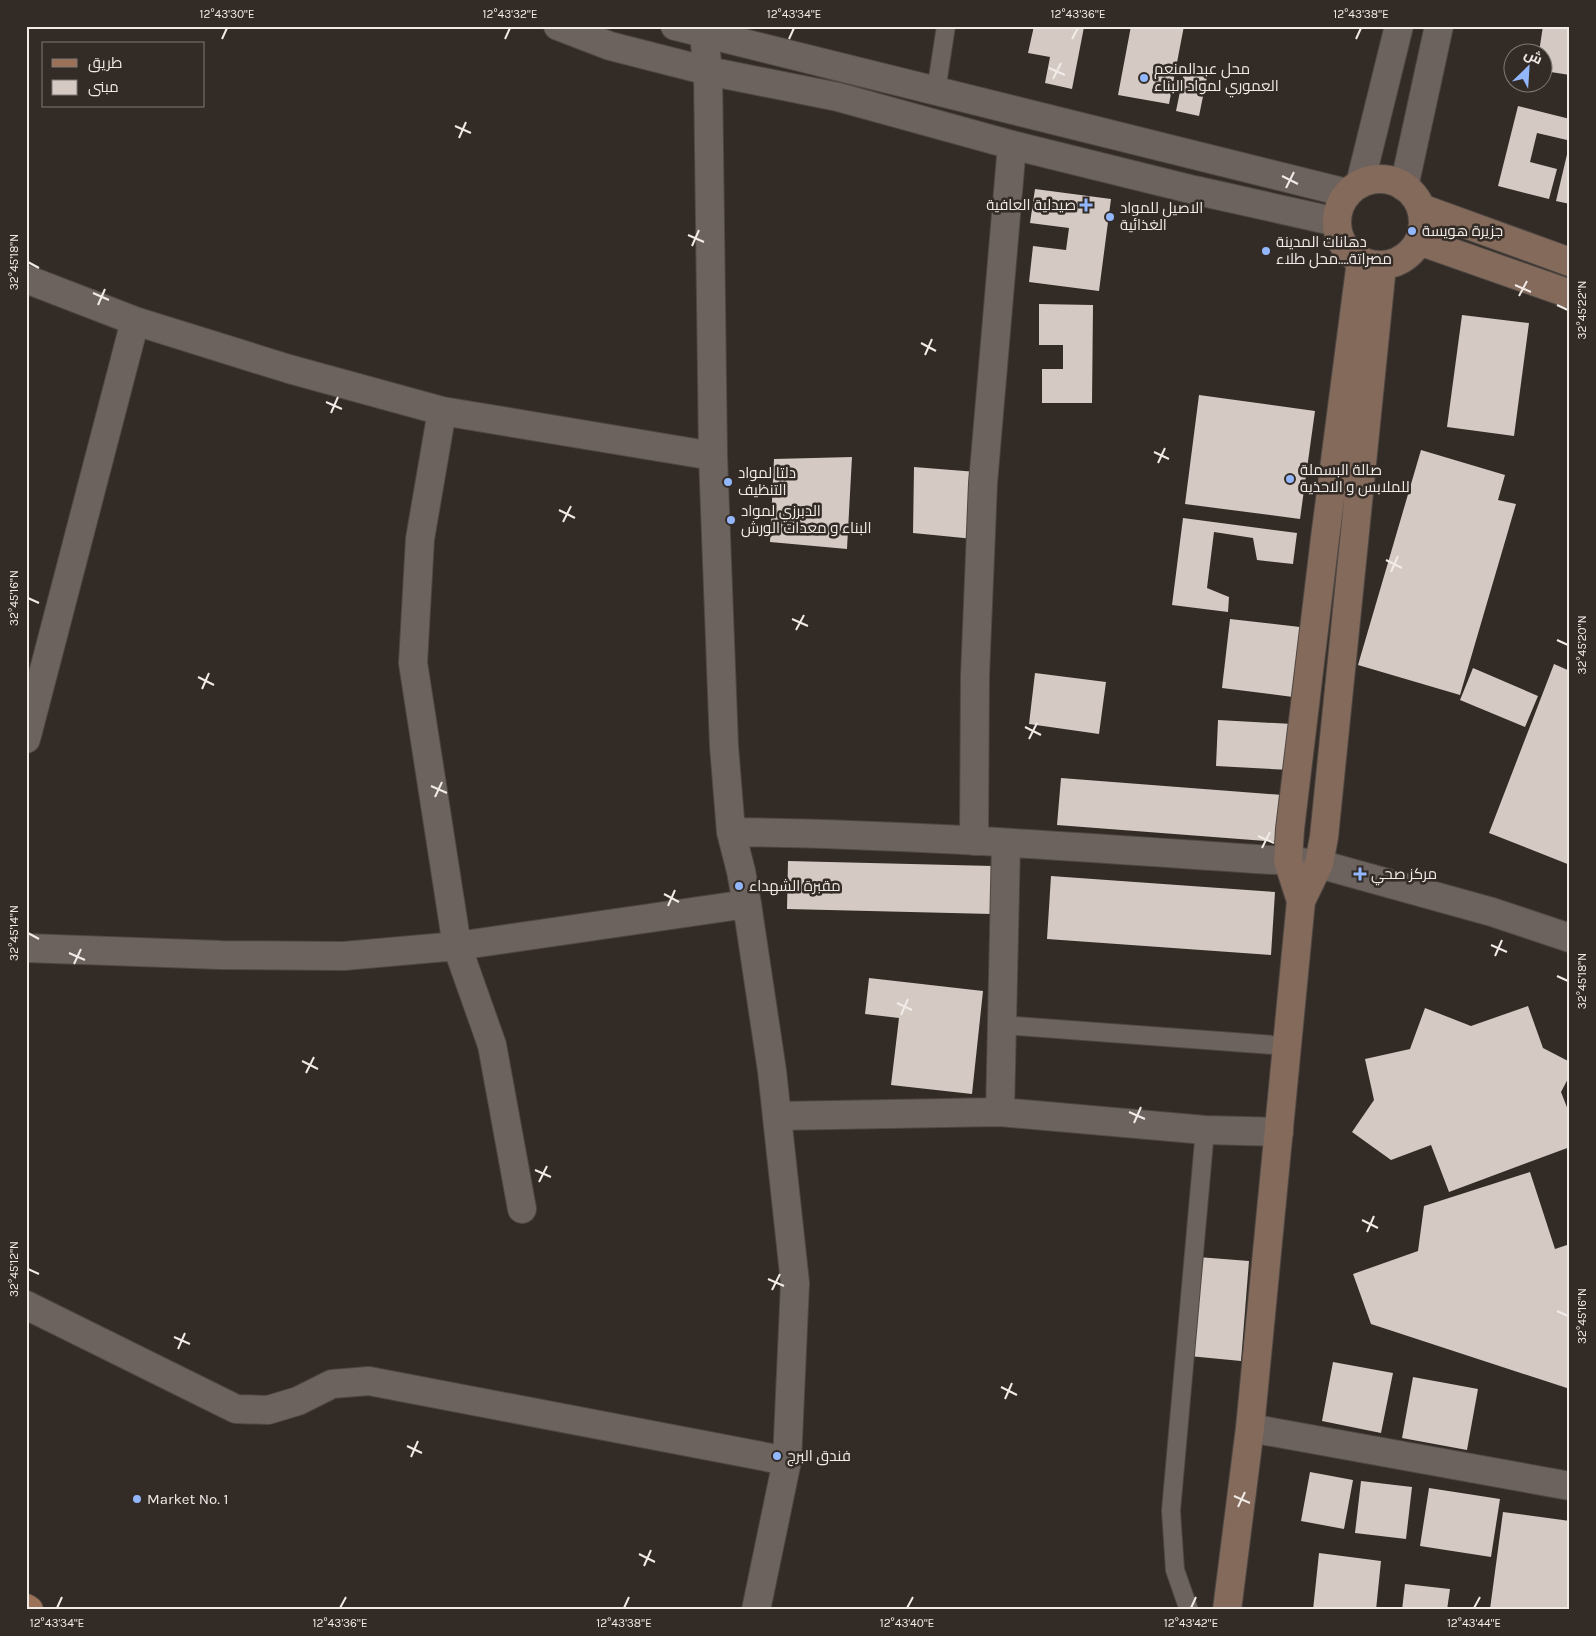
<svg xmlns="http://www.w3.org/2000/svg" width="1596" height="1636" viewBox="0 0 1596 1636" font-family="Karla,Cairo,sans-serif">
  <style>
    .building { fill: #d4c9c3 }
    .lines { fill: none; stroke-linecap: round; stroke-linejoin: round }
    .service-casing { stroke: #4e4743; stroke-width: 20 }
    .minor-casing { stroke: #4e4743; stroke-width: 30 }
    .tertiary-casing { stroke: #4e4743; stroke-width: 30 }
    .secondary-casing { stroke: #4e4743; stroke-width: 30 }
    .primary-casing { stroke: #4e4743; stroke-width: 30 }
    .service { stroke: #6d635e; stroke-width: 18 }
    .minor { stroke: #6d635e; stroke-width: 28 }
    .tertiary { stroke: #6d635e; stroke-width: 28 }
    .secondary { stroke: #846a5b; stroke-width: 28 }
    .primary { stroke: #9b7257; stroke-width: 28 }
    .ticks { fill: none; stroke: #f1ebe8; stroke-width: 2 }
    .poi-dot { fill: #93b7fd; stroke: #332b26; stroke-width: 2 }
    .labels { text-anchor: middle; stroke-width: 5; stroke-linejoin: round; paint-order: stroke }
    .poi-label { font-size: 15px; fill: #f1ebe8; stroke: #332b26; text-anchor: start }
    .neatline { fill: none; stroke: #f1ebe8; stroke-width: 2 }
    .ticks-label { font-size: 12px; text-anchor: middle; fill: #f1ebe8 }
  </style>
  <rect width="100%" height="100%" fill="#332b26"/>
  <!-- building -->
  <path class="building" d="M1034 26 1084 27 1072 89 1045 83 1050 57 1028 53Z
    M1131 26H1184L1169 104 1118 95Z
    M1543 26 1570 28V75L1544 71V52H1539Z
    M1184 72 1207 77 1199 116 1176 111Z
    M1518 106 1570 119V130L1567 140 1537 133 1530 162 1557 169 1549 199 1498 186Z
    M1569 146H1570V204L1556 201Z
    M1035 189 1111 199 1099 291 1029 282 1033 246 1066 250 1069 228 1030 223Z
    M1039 304 1093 305 1092 403H1042V369H1063V345H1039Z
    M1462 315 1529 323 1514 436 1447 427Z
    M1199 395 1315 411 1300 519 1185 504Z
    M1421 450 1505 475 1498 500 1516 504 1460 695 1358 665Z
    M852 457 847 549 770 542 774 459Z
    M914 467 977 472 974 539 913 533Z
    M1183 518 1297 533 1293 564 1257 560 1253 538 1214 532 1207 588 1229 597 1228 612 1172 605Z
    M1230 619 1300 627 1293 697 1222 688Z
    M1554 664 1570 671V865L1489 833Z
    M1473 668 1538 696 1525 727 1460 700Z
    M1035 673 1106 682 1099 734 1029 724Z
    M1218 720 1293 724 1291 770 1216 766Z
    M1061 778 1283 795 1279 842 1057 825Z
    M788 861 993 866 992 914 787 909Z
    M1051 876 1275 892 1271 955 1047 939Z
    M869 978 983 991 972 1094 891 1085 899 1018 865 1014Z
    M1528 1006 1543 1048 1570 1062V1075L1561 1092 1570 1115V1147L1449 1192 1431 1145 1391 1160 1352 1132 1374 1100 1365 1059 1410 1049 1425 1008 1471 1026Z
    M1530 1172 1555 1249 1567 1245 1570 1252V1389L1371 1324 1353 1274 1418 1251 1424 1206Z
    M1198 1257 1249 1261 1241 1361 1189 1356Z
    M1333 1362 1393 1373 1381 1433 1322 1421Z
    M1413 1377 1478 1389 1467 1450 1402 1438Z
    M1310 1472 1353 1480 1344 1529 1301 1521Z
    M1361 1481 1412 1487 1406 1539 1355 1533Z
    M1429 1488 1500 1499 1491 1557 1420 1546Z
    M1503 1512 1570 1521V1610L1490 1609Z
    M1319 1553 1381 1561 1376 1610H1313Z
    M1405 1584 1450 1589 1447 1610H1402Z"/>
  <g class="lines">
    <defs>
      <path id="service" d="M936 91 946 26
        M1002 1025 1287 1046
        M1189 1610 1175 1570 1171 1511 1205 1130"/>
      <path id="minor" d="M703 26 708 71 713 456 724 746 731 832 741 871 747 904 772 1071 795 1283 787 1461 756 1610
        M1360 184 1399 26
        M1404 187 1439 26
        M26 279 135 321 289 369 442 411 713 456
        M442 411 420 539 413 663 457 946 492 1045 522 1209
        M26 739 135 321
        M731 832C917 834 1103 849 1288 861L1319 864 1492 912 1570 938
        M974 841 975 676 983 483 1012 145
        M26 948 221 955 344 956 457 946 747 904
        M1000 1112 1006 843
        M777 1116 1000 1112 1205 1130 1279 1132
        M26 1305 236 1409 268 1410 298 1401 332 1384 369 1381 787 1461
        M1250 1428 1570 1486"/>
      <path id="tertiary" d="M558 26 610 46 708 71 838 97 1012 145 1194 190 1337 222
        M675 26 1347 193"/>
      <path id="secondary" d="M1337 222a43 43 0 1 1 86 0a43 43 0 1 1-86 0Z
        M1421 208 1570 262
        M1419 241 1570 294
        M1301 901 1288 861 1290 829 1325 538 1361 261
        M1227 1610 1250 1428 1301 901 1319 864 1324 837 1382 266"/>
      <path id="primary" d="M26 1608 29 1610"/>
    </defs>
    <!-- service casing -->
    <use href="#service" class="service-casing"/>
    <!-- minor casing -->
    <use href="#minor" class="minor-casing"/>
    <!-- tertiary casing -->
    <use href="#tertiary" class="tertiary-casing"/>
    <!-- secondary casing -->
    <use href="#secondary" class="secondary-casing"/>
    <!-- primary casing -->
    <use href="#primary" class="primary-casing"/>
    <!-- service -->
    <use href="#service" class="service"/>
    <!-- minor -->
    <use href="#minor" class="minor"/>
    <!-- tertiary -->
    <use href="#tertiary" class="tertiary"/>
    <!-- secondary -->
    <use href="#secondary" class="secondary"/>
    <!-- primary -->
    <use href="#primary" class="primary"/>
  </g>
  <!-- ticks -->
  <path class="ticks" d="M222 39 227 28M505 39 510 28M789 39 794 28M1072 39 1078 28M1356 39 1361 28M1049 68 1065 75M1053 79 1061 63M455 126 471 133M459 138 466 122M1282 176 1298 184M1286 188 1294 172M688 235 704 242M692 246 699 230M28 262 39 268M1515 285 1531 292M93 293 109 300M1519 296 1527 281M98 305 105 289M1557 305 1568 310M921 343 936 351M925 355 932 339M326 402 342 409M331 413 338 397M1154 452 1169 459M1158 463 1165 448M559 510 575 518M563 522 571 506M1386 560 1402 568M1391 572 1398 556M28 598 39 603M792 619 808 626M796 630 804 615M1557 640 1568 645M198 677 214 685M202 689 209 673M1025 727 1041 735M1029 739 1037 723M431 786 447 793M435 797 442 782M1258 836 1274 843M1262 848 1270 832M664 894 679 902M668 906 675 890M28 933 39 939M1491 945 1507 952M69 953 85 960M1495 956 1502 940M74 964 81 949M1557 976 1568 981M897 1003 912 1010M901 1015 908 999M302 1061 318 1069M306 1073 314 1057M1129 1112 1145 1119M1134 1123 1141 1107M535 1170 551 1177M539 1182 547 1166M1362 1220 1378 1228M1367 1232 1374 1216M28 1269 39 1274M768 1279 784 1286M772 1290 780 1274M1557 1311 1568 1316M174 1337 190 1344M178 1349 185 1333M1001 1387 1017 1395M1005 1399 1012 1383M407 1446 422 1453M411 1457 418 1441M1234 1496 1250 1503M1238 1507 1245 1492M639 1554 655 1562M644 1566 651 1550M57 1608 62 1597M340 1608 346 1597M624 1608 629 1597M907 1608 913 1597M1191 1608 1196 1597M1474 1608 1480 1597"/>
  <!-- markers -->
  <g class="poi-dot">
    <circle cx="1144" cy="78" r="5"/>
    <path d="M1083.5 197.5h5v5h5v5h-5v5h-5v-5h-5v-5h5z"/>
    <circle cx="1110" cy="217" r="5"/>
    <circle cx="1412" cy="231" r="5"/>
    <circle cx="1266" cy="251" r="5"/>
    <circle cx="1290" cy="479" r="5"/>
    <circle cx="728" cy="482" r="5"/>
    <circle cx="731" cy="520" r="5"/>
    <path d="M1357.5 866.5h5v5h5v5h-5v5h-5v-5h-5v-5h5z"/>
    <circle cx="739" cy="886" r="5"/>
    <circle cx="777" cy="1456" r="5"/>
    <circle cx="137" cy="1499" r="5"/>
  </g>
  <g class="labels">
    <!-- poi labels -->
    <g class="poi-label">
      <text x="1154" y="74">محل عبدالمنعم<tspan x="1154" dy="17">العموري لمواد البناء</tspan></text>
      <text x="1076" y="210" text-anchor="end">صيدلية العافية</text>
      <text x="1120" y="213">الاصيل للمواد<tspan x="1120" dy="17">الغذائية</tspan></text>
      <text x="1422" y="236">جزيرة هويسة</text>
      <text x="1276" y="247">دهانات المدينة<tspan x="1276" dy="17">مصراتة....محل طلاء</tspan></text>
      <text x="1300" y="475">صالة البسملة<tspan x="1300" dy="17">للملابس و الاحذية</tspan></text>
      <text x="738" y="478">دلتا لمواد<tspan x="738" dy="17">التنظيف</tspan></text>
      <text x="741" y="516">الدبرزي لمواد<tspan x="741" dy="17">البناء و معدات الورش</tspan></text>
      <text x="1371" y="879">مركز صحي</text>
      <text x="749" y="891">مقبرة الشهداء</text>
      <text x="787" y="1461">فندق البرج</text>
      <text x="147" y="1504">Market No. 1</text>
    </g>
  </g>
  <!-- border -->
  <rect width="1596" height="1636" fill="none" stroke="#332b26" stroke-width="55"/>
  <!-- legend -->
  <rect x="42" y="42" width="162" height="65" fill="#332b26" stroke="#7f7874"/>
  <rect x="52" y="59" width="25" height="8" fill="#9b7257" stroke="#7f7874"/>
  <text x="88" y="68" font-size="15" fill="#f1ebe8">طريق</text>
  <rect x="52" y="80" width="25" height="15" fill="#d4c9c3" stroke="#7f7874"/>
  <text x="88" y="92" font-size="15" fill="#f1ebe8">مبنى</text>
  <!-- north arrow -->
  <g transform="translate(1528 68) rotate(25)"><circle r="24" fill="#332b26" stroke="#7f7874"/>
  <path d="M0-4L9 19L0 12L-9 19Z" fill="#93b7fd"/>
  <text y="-8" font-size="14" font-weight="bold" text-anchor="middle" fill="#f1ebe8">ش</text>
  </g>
  <rect x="28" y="28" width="1540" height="1580" class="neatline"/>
  <g class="ticks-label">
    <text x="227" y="18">12°43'30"E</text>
    <text x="510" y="18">12°43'32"E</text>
    <text x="794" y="18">12°43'34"E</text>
    <text x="1078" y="18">12°43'36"E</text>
    <text x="1361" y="18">12°43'38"E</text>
    <text transform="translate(14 262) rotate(-90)" y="4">32°45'18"N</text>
    <text transform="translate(1582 310) rotate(-90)" y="4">32°45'22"N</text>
    <text transform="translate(14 598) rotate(-90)" y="4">32°45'16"N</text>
    <text transform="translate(1582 645) rotate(-90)" y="4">32°45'20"N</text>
    <text transform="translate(14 933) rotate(-90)" y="4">32°45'14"N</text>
    <text transform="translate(1582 981) rotate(-90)" y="4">32°45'18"N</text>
    <text transform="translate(14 1269) rotate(-90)" y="4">32°45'12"N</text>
    <text transform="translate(1582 1316) rotate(-90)" y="4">32°45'16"N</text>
    <text x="57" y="1627">12°43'34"E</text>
    <text x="340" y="1627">12°43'36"E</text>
    <text x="624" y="1627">12°43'38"E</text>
    <text x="907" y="1627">12°43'40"E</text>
    <text x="1191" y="1627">12°43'42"E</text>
    <text x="1474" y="1627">12°43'44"E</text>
  </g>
</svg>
